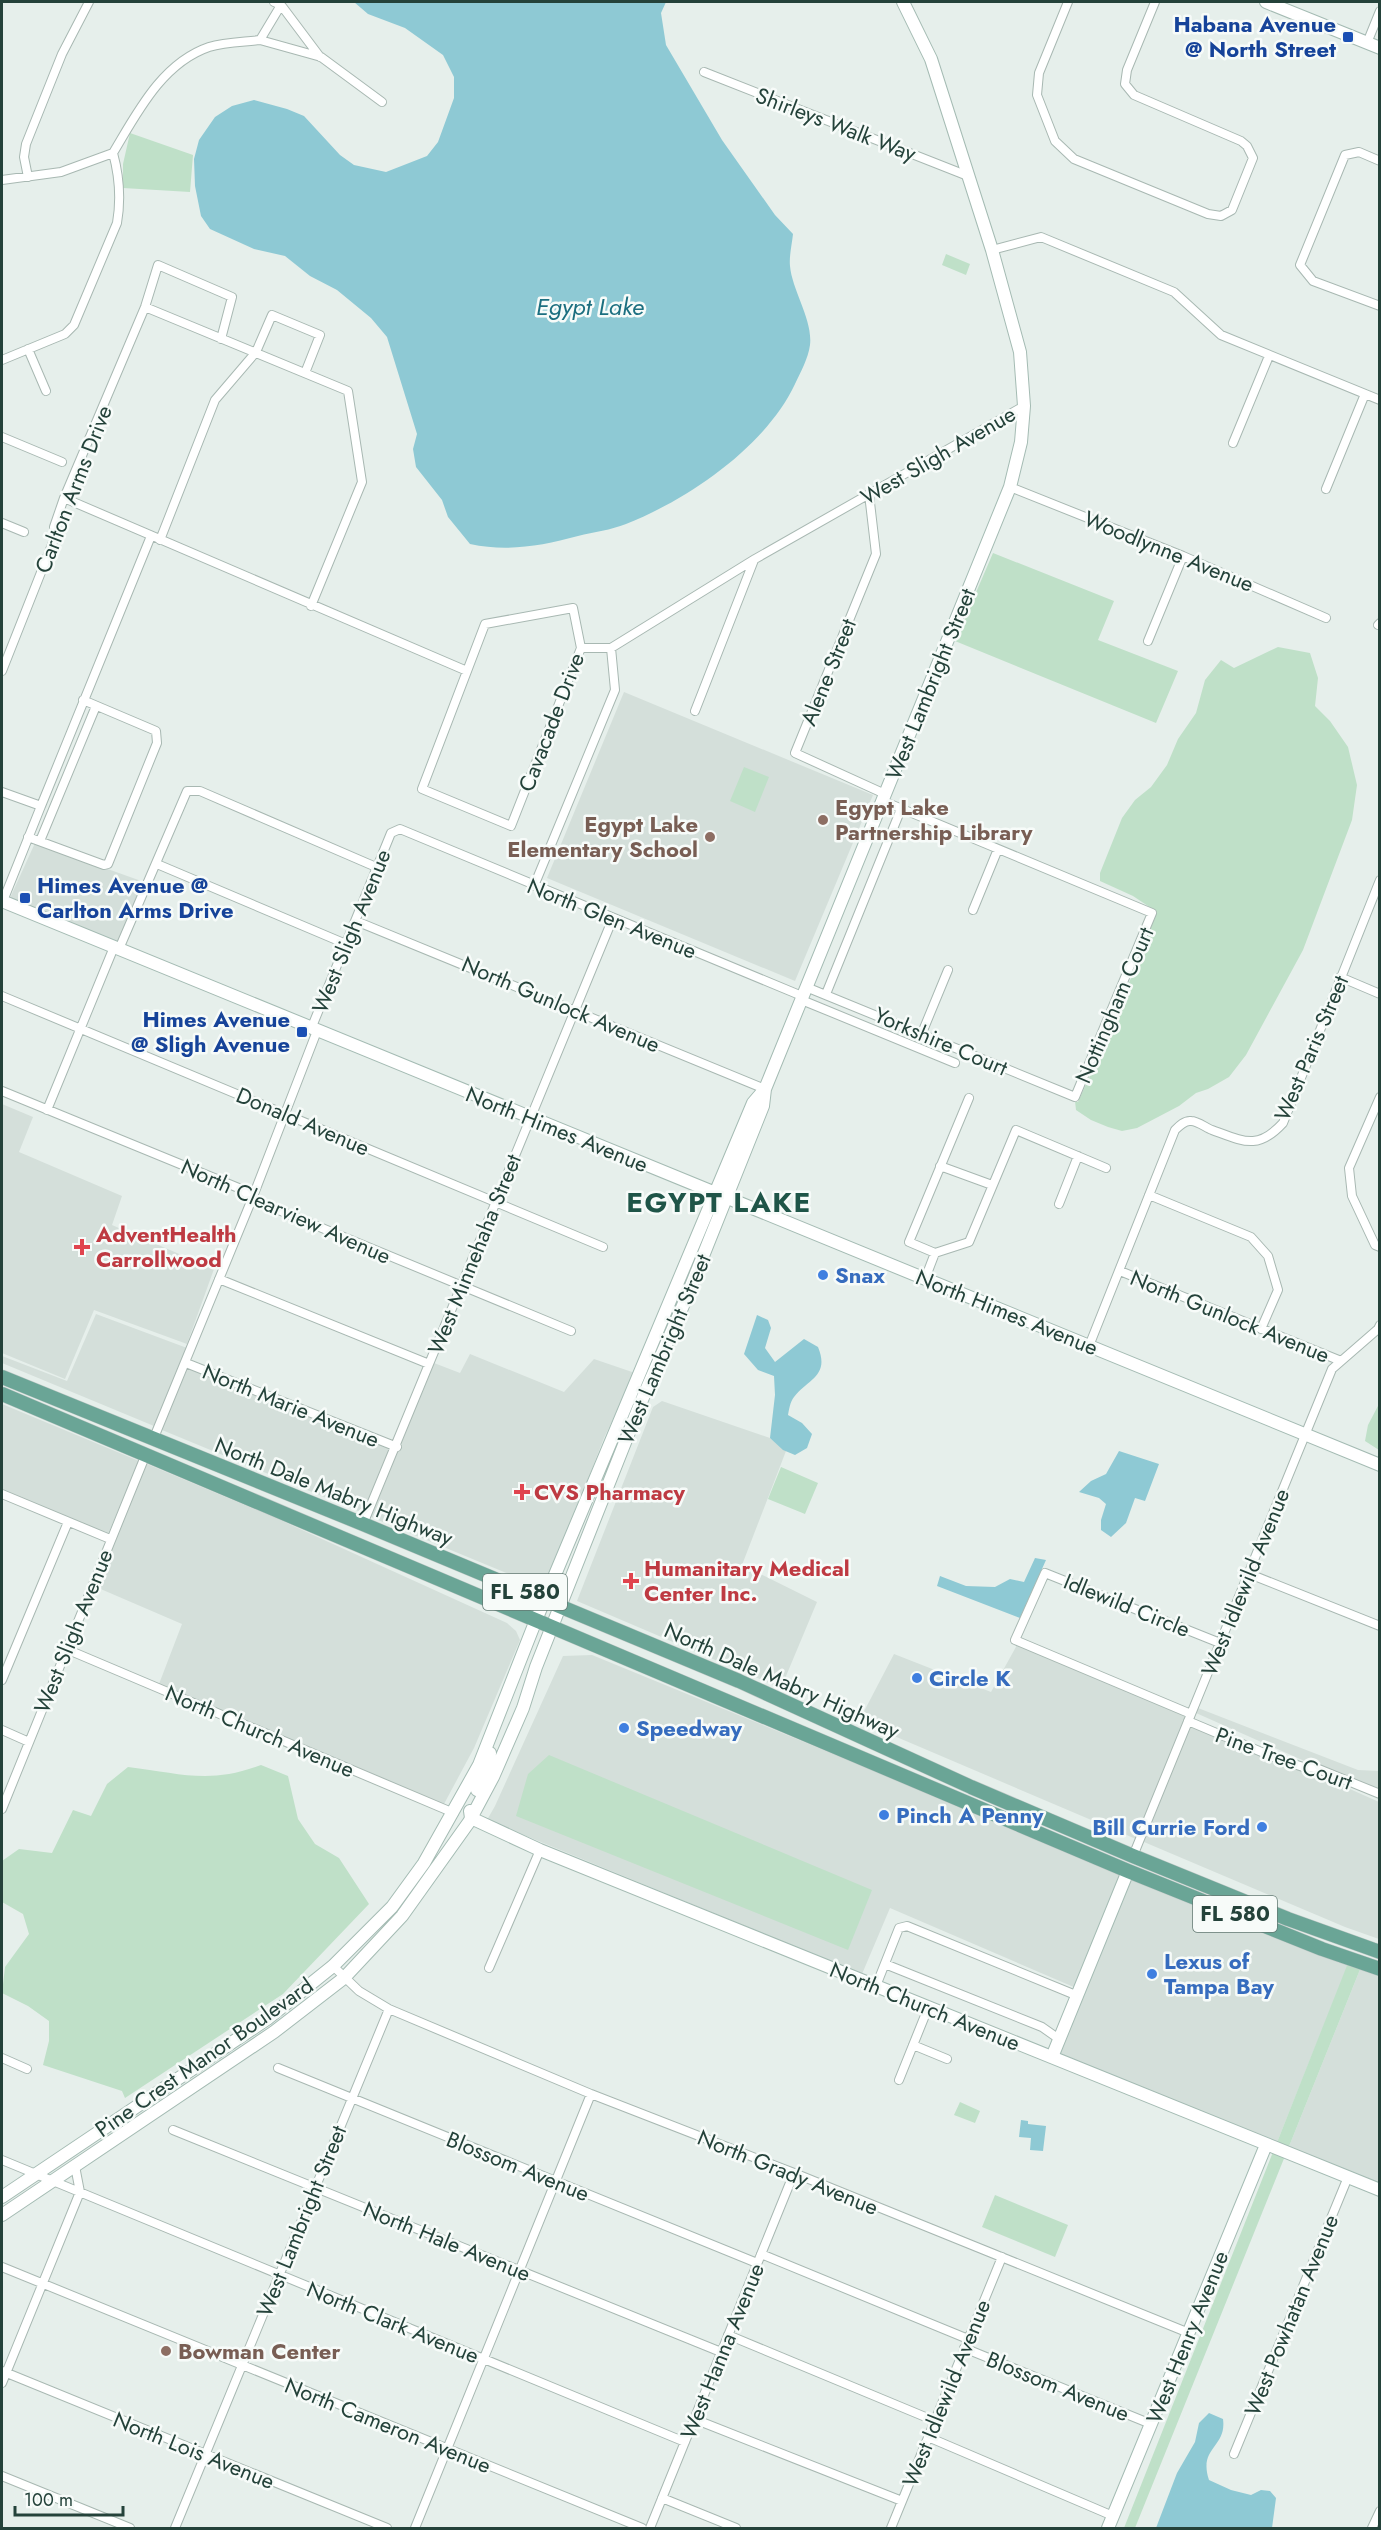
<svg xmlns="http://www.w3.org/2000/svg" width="1381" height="2530" viewBox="0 0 1381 2530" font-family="Jost,sans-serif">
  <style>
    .built { fill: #d4dfda }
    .green { fill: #bfe0c8 }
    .water { fill: #8ec9d4 }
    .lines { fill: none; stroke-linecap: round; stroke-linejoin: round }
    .street-casing { stroke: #a8b8b2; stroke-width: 10 }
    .secondary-casing { stroke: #a4bbb3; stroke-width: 14 }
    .primary-casing { stroke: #c2cac8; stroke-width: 15 }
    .street { stroke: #fff; stroke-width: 8 }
    .secondary { stroke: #fff; stroke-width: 12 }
    .primary { stroke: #6aa596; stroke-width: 14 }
    .transit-dot { fill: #1a4fb4; stroke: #f7fbf9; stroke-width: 2 }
    .education-dot { fill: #8d6e63; stroke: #f7fbf9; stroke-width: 2 }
    .health-dot { fill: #e0444e; stroke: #f7fbf9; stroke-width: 2 }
    .shop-dot { fill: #3f7fe0; stroke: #f7fbf9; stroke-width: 2 }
    .labels { text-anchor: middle; stroke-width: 5; stroke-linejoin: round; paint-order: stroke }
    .shield { fill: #f7fbf9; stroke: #637a73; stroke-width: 1.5 }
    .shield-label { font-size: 21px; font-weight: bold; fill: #24423a }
    .transit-label { font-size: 22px; font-weight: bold; fill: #164399; stroke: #f7fbf9; text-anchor: end }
    .street-label { font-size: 22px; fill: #24423a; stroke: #f7fbf9 }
    .education-label { font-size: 22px; font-weight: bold; fill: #785e54; stroke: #f7fbf9; text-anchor: start }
    .health-label { font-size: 22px; font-weight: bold; fill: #be3a42; stroke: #f7fbf9; text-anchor: start }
    .shop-label { font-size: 22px; font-weight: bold; fill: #366cbe; stroke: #f7fbf9; text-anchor: start }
    .water-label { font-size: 24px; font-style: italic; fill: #1c6f80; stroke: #f7fbf9 }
    .district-label { font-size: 28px; font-weight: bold; letter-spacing: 1.5px; fill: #1f5548; stroke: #f7fbf9 }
  </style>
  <rect width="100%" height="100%" fill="#e6efeb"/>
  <!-- built -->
  <path class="built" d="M624 692 873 795 795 981 547 878Z
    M35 843 144 882 117 943 10 898Z
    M2 1104 33 1117 19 1152 122 1196 112 1225 214 1269 187 1344 94 1310 65 1379 2 1353Z
    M96 1314 187 1348 154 1426 2 1363V1356L67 1381Z
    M470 1354 564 1392 594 1359 635 1373 604 1438 545 1589 371 1517 434 1363 460 1373Z
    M188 1367 391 1448 363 1513 162 1430Z
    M662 1401 770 1438 786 1451 742 1565 817 1602 781 1688 577 1601 653 1407Z
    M2 1404 139 1461 108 1534 2 1490Z
    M147 1464 278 1519 507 1623 516 1631 520 1640 474 1748 444 1804 159 1684 182 1624 96 1587Z
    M1017 1645 1186 1716 1136 1839 859 1721 894 1654 991 1692Z
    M592 1655 1123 1873 1076 1988 890 1908 862 1974 487 1820 495 1806 563 1656Z
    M1198 1708 1358 1770 1379 1771V1794L1196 1713Z
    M1193 1719 1379 1802V1939L1345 1927 1144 1842Z
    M1131 1876 1348 1965 1276 2145 1058 2055Z
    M1361 1967 1379 1976V2186L1288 2149Z"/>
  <!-- green -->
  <path class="green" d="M130 133 193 155 190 192 123 188V164Z
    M946 254 970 264 966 275 942 265Z
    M993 553 1114 601 1098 640 1178 671 1156 723 955 641Z
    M1278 647 1310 653 1318 678 1315 706 1330 721 1348 747 1357 785 1352 820 1303 950 1246 1055 1229 1077 1208 1089 1196 1093 1179 1106 1137 1128 1122 1131 1108 1127 1091 1120 1076 1110 1075 1101 1078 1102 1110 1031 1157 912 1133 896 1100 881V873L1122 818 1135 800 1151 787 1167 765 1178 739 1196 713 1205 680 1221 660 1234 668Z
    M744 767 769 777 755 812 730 801Z
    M1379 1404V1450L1365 1441 1368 1425Z
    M781 1467 818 1483 805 1514 768 1499Z
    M549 1755 872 1890 848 1950 516 1816 528 1774Z
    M261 1765 288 1776 298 1819 315 1844 339 1858 369 1904 283 1994 125 2098 122 2091 43 2065 49 2041V2021L28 2006 2 1993 5 1967 29 1934 23 1914 2 1902V1861L19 1849 52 1853 73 1810 91 1816 107 1784 128 1767C180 1773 209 1785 261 1765Z
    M1348 1963 1361 1967 1288 2149 1276 2145Z
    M960 2102 980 2111 975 2123 954 2115Z
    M1273 2152 1285 2156 1135 2528H1124Z
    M995 2195 1068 2225 1055 2257 982 2227Z"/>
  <!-- water -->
  <path class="water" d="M354 2H666L661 13 666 45 722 140 775 215 793 234C792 244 789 256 790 266 792 290 813 320 810 345 808 359 801 371 795 384 766 446 689 499 626 524 611 530 594 532 578 536 541 546 507 552 470 544L448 517 442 500 416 467 413 449 417 434 387 337 371 318 337 290 310 276 285 256 254 249 210 229 201 216 195 186 194 159 199 140 215 117 232 106 254 100 287 109 304 116 340 155 354 165 386 172 427 156 438 142 454 98V77L443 55 405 28 368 14Z
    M757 1315 768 1320 771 1328 765 1348 775 1362 804 1339 818 1347C830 1376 808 1379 794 1397 790 1402 789 1410 788 1415L802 1423 812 1434 807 1448 795 1455 783 1450 770 1438 775 1395 774 1376 758 1370 744 1354Z
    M1119 1451 1159 1464 1145 1501 1135 1498 1126 1523 1111 1537 1101 1530V1520L1106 1504 1099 1498 1079 1492 1091 1481 1106 1474Z
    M1035 1558 1046 1560 1020 1618 937 1586 940 1576 966 1586 995 1587 1010 1579 1024 1582Z
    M1021 2120 1028 2121V2124L1046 2126 1043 2151 1030 2150 1031 2138 1019 2137Z
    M1209 2413 1223 2419C1227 2448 1198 2447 1209 2480L1231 2490 1251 2495 1261 2490 1270 2491 1276 2498 1272 2528H1156L1177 2473 1195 2442 1199 2423Z"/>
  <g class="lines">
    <defs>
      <path id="street" d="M274 2 281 5 320 57
        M1068 2 1039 73 1037 95 1055 141 1074 159 1208 214 1221 216 1232 210 1253 158 1247 146 1241 141 1134 95 1125 84 1127 70 1155 2
        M260 40 321 57 382 102
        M1367 43 1380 11
        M704 72 968 176
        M1380 161 1359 152 1345 155 1300 265 1313 281 1380 306
        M28 177 24 157 26 144 62 54 89 2
        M2 180 61 172 113 153
        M992 250 1041 237 1174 292 1221 335 1380 400
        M145 307 348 391 362 482 311 606
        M28 349 46 391
        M2 360 65 334 74 325 117 223C121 200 119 175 113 153 137 113 162 63 209 47 225 42 244 42 260 40L281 5
        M2 437 62 462
        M1233 443 1269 356
        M1010 487 1183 556 1326 618
        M1326 489 1365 394
        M869 494 876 554 795 753 885 794
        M64 498 467 671
        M2 523 24 532
        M160 540 215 400 256 352 272 315 320 335 305 373
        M573 608 581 648 511 826 422 789 485 624Z
        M1378 625 1380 623
        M1148 641 1183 556
        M581 648H611L755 559 1024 406
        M2 671 55 537 54 527 64 498 145 307 158 265 232 297 221 339
        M695 711 754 560
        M2 792 41 806 3 901
        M41 806 151 536
        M28 837 104 865 108 864 157 743 156 731 83 700
        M40 841 96 706
        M157 864 346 944
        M534 886 615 690 611 648
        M973 910 998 849
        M356 921 765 1089
        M119 949 187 791H200L376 867
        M1340 977 1380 994
        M806 987 1075 1097 1152 913 883 801
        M826 994 901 809
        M2 996 603 1247
        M311 1029 391 833 400 829 802 996 804 1001 955 1063
        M922 1033 948 970
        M2 1091 241 1189 252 1199 571 1331
        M1380 1097 1349 1168 1352 1196 1375 1245 1380 1247
        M969 1098 909 1242 935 1253 969 1242 1016 1130 1106 1168
        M47 1110 114 947
        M940 1166 992 1185
        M1149 1195 1251 1237 1268 1256 1278 1290 1261 1329
        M1059 1204 1078 1156
        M1120 1271 1341 1361
        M219 1279 429 1364
        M925 1279 935 1253
        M1089 1346 1175 1130C1179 1126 1185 1120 1191 1121 1198 1121 1206 1128 1212 1130 1245 1142 1258 1150 1283 1123L1380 880
        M186 1363 397 1447
        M153 1440 252 1199 317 1031
        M2 1494 110 1539
        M363 1524 613 918
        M1247 1573 1380 1626
        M66 1649 454 1813
        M2 1680 68 1522
        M1191 1714 1015 1640 1045 1573 1220 1643
        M1188 1721 1276 1758 1303 1767 1316 1768 1380 1794
        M2 1730 29 1742
        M2 1809 146 1454
        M1133 1856 1332 1369 1378 1329 1380 1325
        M885 1964 1042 2027 1059 2039
        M333 1966 359 1991 389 2009 591 2094 794 2173 1189 2333
        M489 1968 540 1850
        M876 1986 899 1928 907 1926 1078 1996
        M913 2045 947 2059
        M2 2058 27 2069
        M278 2068 757 2263
        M899 2080 928 2008
        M173 2130 721 2352
        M2 2160 685 2442
        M761 2254 968 2339
        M2 2267 642 2528
        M728 2335 935 2421
        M964 2348 1151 2424
        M2 2371 387 2528
        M2 2383 80 2192 75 2166
        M694 2419 902 2501
        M928 2437 1113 2516
        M1234 2454 1348 2177
        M2 2476 130 2528
        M662 2498 736 2528
        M175 2528 389 2009
        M415 2528 591 2094
        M650 2528 794 2173
        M891 2528 1002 2257
        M1372 2528 1380 2511"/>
      <path id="secondary" d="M1266 2 1380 48
        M2 901 1380 1465
        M477 1790 489 1762 490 1753
        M470 1811 471 1818 540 1850 1380 2190
        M1052 2057 1128 1871
        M2 2197 267 2019 333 1966 392 1907 424 1863 479 1765 536 1620 753 1103 765 1089 1010 487 1021 442 1024 406 1020 352 992 250 931 59 903 2
        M2 2215 274 2032 344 1978 402 1916 469 1822 493 1777 523 1708 536 1667 641 1402 685 1301 763 1106 765 1089
        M1108 2528 1266 2145"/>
      <path id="primary" d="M2 1377 363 1524 739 1681 971 1787 1133 1856 1288 1919 1380 1952
        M2 1394 1128 1871 1322 1949 1380 1969"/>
    </defs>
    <!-- street casing -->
    <use href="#street" class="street-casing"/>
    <!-- secondary casing -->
    <use href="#secondary" class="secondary-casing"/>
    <!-- primary casing -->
    <use href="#primary" class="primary-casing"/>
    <!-- street -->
    <use href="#street" class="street"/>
    <!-- secondary -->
    <use href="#secondary" class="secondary"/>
    <!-- primary -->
    <use href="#primary" class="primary"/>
  </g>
  <!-- markers -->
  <g class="transit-dot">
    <rect x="1342" y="31" width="12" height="12" rx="3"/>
    <rect x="19" y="892" width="12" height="12" rx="3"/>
    <rect x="296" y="1026" width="12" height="12" rx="3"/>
  </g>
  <g class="education-dot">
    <circle cx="823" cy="820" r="6"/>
    <circle cx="710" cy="837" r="6"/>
    <circle cx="166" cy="2351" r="6"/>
  </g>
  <g class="health-dot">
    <path d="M79 1238h6v6h6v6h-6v6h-6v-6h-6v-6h6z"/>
    <path d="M519 1483h6v6h6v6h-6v6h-6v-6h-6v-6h6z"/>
    <path d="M628 1572h6v6h6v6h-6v6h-6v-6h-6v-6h6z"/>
  </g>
  <g class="shop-dot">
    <circle cx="823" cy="1275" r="6"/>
    <circle cx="917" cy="1678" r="6"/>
    <circle cx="624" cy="1728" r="6"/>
    <circle cx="884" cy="1815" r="6"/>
    <circle cx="1262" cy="1827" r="6"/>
    <circle cx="1152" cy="1974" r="6"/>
  </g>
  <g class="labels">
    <!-- shield labels -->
    <g class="shield">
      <rect x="483" y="1574" width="84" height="36" rx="4.5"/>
      <rect x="1193" y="1896" width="84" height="36" rx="4.5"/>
    </g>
    <g class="shield-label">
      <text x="525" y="1599">FL 580</text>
      <text x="1235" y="1921">FL 580</text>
    </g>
    <!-- transit labels -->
    <g class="transit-label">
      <text x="1336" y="32">Habana Avenue<tspan x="1336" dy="25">@ North Street</tspan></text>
      <text x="37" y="893" text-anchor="start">Himes Avenue @<tspan x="37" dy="25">Carlton Arms Drive</tspan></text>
      <text x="290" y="1027">Himes Avenue<tspan x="290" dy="25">@ Sligh Avenue</tspan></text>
    </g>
    <!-- street labels -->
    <g class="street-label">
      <text transform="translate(836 124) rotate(21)" y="8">Shirleys Walk Way</text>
      <text transform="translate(938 455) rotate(-30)" y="8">West Sligh Avenue</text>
      <text transform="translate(73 489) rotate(-69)" y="8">Carlton Arms Drive</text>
      <text transform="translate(1169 551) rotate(22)" y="8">Woodlynne Avenue</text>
      <text transform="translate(828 672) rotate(-68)" y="8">Alene Street</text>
      <text transform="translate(930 684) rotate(-68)" y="8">West Lambright Street</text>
      <text transform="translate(551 722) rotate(-69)" y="8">Cavacade Drive</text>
      <text transform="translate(612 918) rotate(22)" y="8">North Glen Avenue</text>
      <text transform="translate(351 931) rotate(-68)" y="8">West Sligh Avenue</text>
      <text transform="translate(561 1004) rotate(23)" y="8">North Gunlock Avenue</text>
      <text transform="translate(1114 1005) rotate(-67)" y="8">Nottingham Court</text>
      <text transform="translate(941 1041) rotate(23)" y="8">Yorkshire Court</text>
      <text transform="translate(1311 1048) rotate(-67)" y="8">West Paris Street</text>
      <text transform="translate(303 1121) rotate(23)" y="8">Donald Avenue</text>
      <text transform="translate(557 1129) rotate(22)" y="8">North Himes Avenue</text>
      <text transform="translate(286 1211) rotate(24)" y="8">North Clearview Avenue</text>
      <text transform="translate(474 1254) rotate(-68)" y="8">West Minnehaha Street</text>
      <text transform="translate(1007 1312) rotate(22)" y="8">North Himes Avenue</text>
      <text transform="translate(1230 1316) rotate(22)" y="8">North Gunlock Avenue</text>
      <text transform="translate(664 1349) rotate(-67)" y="8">West Lambright Street</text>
      <text transform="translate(291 1405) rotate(22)" y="8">North Marie Avenue</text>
      <text transform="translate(334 1491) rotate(22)" y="8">North Dale Mabry Highway</text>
      <text transform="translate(1245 1582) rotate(-68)" y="8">West Idlewild Avenue</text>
      <text transform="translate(1127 1605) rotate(22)" y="8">Idlewild Circle</text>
      <text transform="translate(73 1631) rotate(-68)" y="8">West Sligh Avenue</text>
      <text transform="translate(782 1680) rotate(24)" y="8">North Dale Mabry Highway</text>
      <text transform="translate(260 1731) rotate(23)" y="8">North Church Avenue</text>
      <text transform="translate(1284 1758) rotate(20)" y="8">Pine Tree Court</text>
      <text transform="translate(925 2006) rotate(22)" y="8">North Church Avenue</text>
      <text transform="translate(204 2057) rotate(-35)" y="8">Pine Crest Manor Boulevard</text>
      <text transform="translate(518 2166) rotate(22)" y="8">Blossom Avenue</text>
      <text transform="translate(788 2172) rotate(22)" y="8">North Grady Avenue</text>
      <text transform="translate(301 2221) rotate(-68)" y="8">West Lambright Street</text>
      <text transform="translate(447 2241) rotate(22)" y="8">North Hale Avenue</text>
      <text transform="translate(1291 2315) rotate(-68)" y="8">West Powhatan Avenue</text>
      <text transform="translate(393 2322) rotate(22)" y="8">North Clark Avenue</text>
      <text transform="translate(1187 2337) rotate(-68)" y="8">West Henry Avenue</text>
      <text transform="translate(722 2351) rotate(-68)" y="8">West Hanna Avenue</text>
      <text transform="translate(1058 2386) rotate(22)" y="8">Blossom Avenue</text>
      <text transform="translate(946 2393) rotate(-68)" y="8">West Idlewild Avenue</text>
      <text transform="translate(388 2425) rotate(22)" y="8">North Cameron Avenue</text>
      <text transform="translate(194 2450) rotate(22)" y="8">North Lois Avenue</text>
    </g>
    <!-- education labels -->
    <g class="education-label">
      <text x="835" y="815">Egypt Lake<tspan x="835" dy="25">Partnership Library</tspan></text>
      <text x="698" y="832" text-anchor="end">Egypt Lake<tspan x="698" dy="25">Elementary School</tspan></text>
      <text x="178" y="2359">Bowman Center</text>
    </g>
    <!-- health labels -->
    <g class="health-label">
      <text x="96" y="1242">AdventHealth<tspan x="96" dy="25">Carrollwood</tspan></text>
      <text x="534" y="1500">CVS Pharmacy</text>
      <text x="644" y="1576">Humanitary Medical<tspan x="644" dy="25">Center Inc.</tspan></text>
    </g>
    <!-- shop labels -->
    <g class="shop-label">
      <text x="835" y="1283">Snax</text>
      <text x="929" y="1686">Circle K</text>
      <text x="636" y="1736">Speedway</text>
      <text x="896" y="1823">Pinch A Penny</text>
      <text x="1250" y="1835" text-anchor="end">Bill Currie Ford</text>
      <text x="1164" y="1969">Lexus of<tspan x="1164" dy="25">Tampa Bay</tspan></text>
    </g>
    <!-- water labels -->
    <g class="water-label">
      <text x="590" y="315">Egypt Lake</text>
    </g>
    <!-- district labels -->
    <g class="district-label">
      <text x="719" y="1212">EGYPT LAKE</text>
    </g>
  </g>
  <!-- border -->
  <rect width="1381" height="2530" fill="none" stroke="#24423a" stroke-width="6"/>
  <!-- scale -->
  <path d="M15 2506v9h108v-9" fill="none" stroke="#24423a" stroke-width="3"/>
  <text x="24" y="2506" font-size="18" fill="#24423a" stroke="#f7fbf9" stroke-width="4.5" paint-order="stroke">100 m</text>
</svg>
